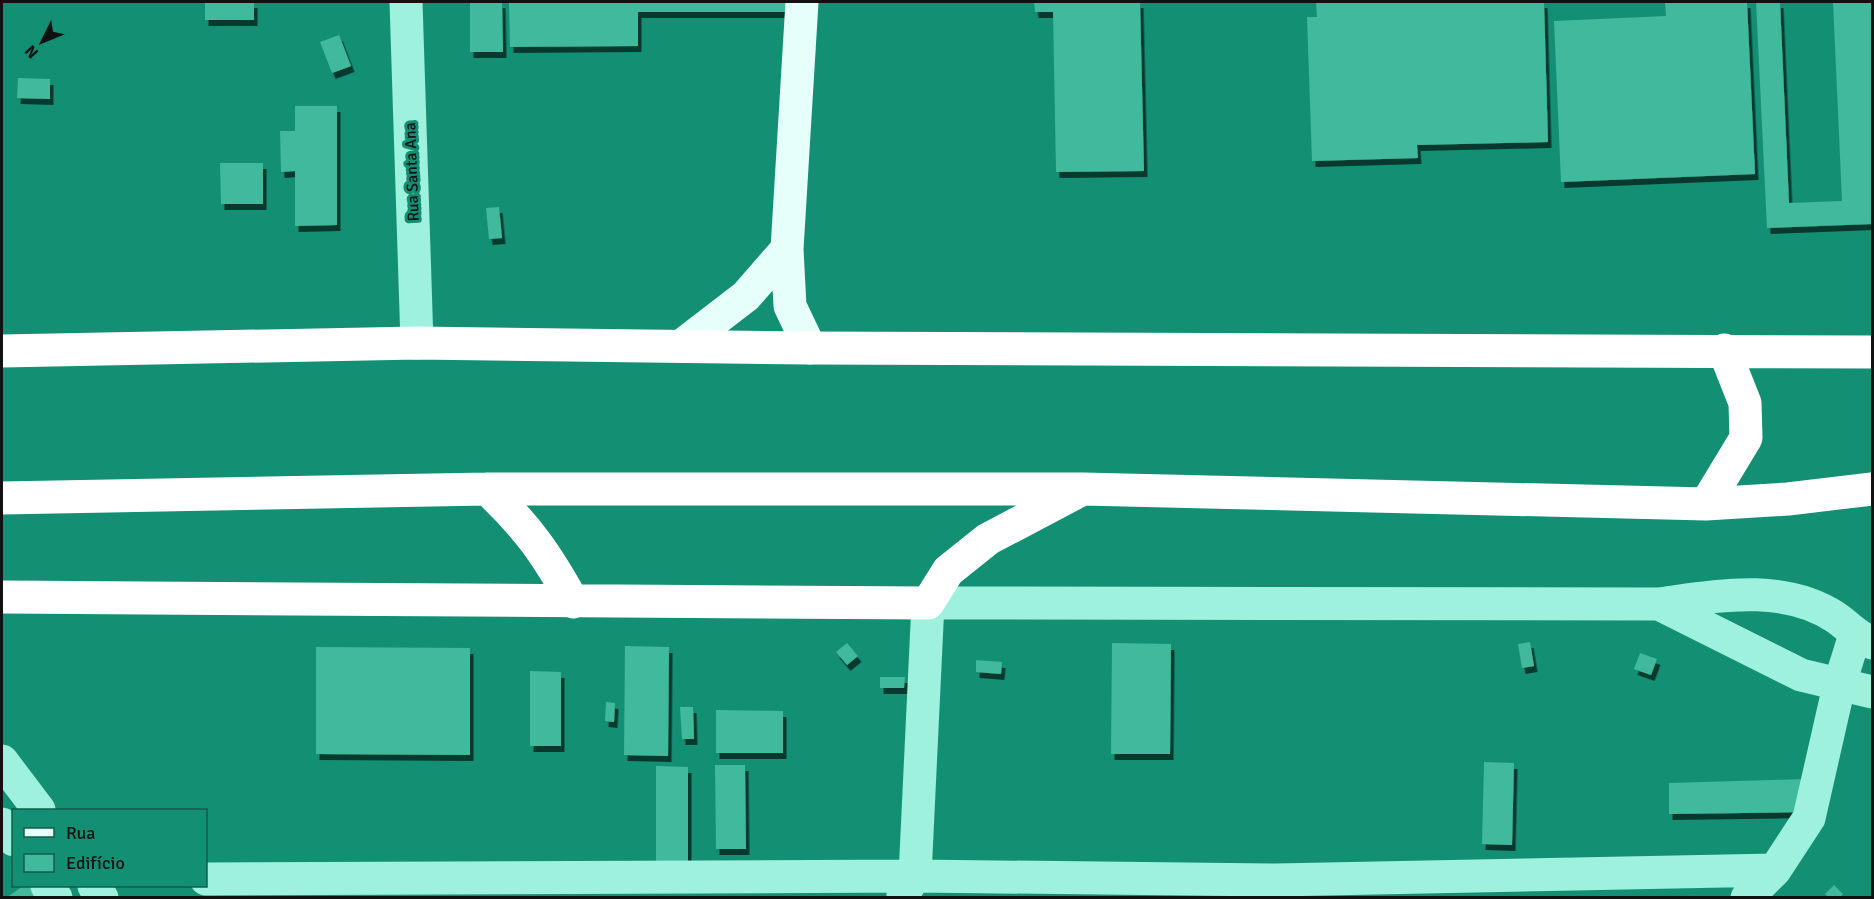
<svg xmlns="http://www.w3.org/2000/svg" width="1874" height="899" viewBox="0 0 1874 899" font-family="Signika,sans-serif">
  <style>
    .building { fill: #40b99d; filter: url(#shadow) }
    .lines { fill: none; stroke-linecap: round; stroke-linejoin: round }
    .street { stroke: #9df1dd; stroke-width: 33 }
    .primary { stroke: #e7fffb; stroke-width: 33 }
    .highway { stroke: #fff; stroke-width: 33 }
    .labels { text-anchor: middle; stroke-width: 6; stroke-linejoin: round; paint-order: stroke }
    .street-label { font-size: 16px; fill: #111; stroke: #138f73 }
  </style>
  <defs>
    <filter id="shadow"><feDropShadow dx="3.5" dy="6" stdDeviation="0" flood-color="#0009"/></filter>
  </defs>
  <rect width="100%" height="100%" fill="#138f73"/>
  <!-- building -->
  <path class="building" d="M205 2H254V20H205Z
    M470 2H502L503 52H470Z
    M509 2H788V12H638V46L510 47Z
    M1034 2H1140L1144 171 1056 172 1053 12H1035Z
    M1316 2H1544L1548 142 1417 145 1418 158 1312 161 1307 17H1317Z
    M1665 2H1747L1755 174 1561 182 1554 21 1666 16Z
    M1756 2H1780L1789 203 1842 201 1833 2H1872V224L1767 228Z
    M339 35 351 66 332 73 320 42Z
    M18 78 50 79V99L17 98Z
    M295 106H337V225L295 226V171L281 172 280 131H295Z
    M220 163H263V204H221Z
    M499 207 502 238 489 239 486 208Z
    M1530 642 1534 666 1522 668 1518 644Z
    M847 643 858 656 847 665 836 652Z
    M1112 643 1171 644 1170 754H1111Z
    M625 646 669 647 668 756 624 755Z
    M316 647 470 648V755L316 754Z
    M1640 653 1657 659 1651 675 1634 669Z
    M976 660 1002 662 1001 674 976 672Z
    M530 671 561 672V746H530Z
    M880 677H905L904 688H880Z
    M606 702 615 703 614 722 605 721Z
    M680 707H693L694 739H682Z
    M716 710 783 711V753H716Z
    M1484 762 1514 763 1512 845 1482 844Z
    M715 765H745L746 849H716Z
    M656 766 688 767V862H656Z
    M1807 779 1808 812 1669 814V783Z
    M1834 885 1843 894 1840 898H1829L1825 894Z
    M23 886H35L44 898H6Z"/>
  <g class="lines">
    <!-- street -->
    <path class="street" d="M406 2 417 343
      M1659 604 1801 675 1872 692
      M2 761 39 810
      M2 824 14 840
      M206 879 915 876 1276 880 1775 870
      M47 886 56 898
      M94 886 102 898
      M903 894 915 876 928 603 1659 604C1717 596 1783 583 1835 617 1850 627 1854 635 1872 643
      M1747 898 1775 870 1809 818 1839 686 1855 635"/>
    <!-- primary -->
    <path class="primary" d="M802 2 787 249 790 306 810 348
      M681 346 746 296 787 249"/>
    <!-- highway -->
    <path class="highway" d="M2 351 417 343 810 348 1872 352
      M487 489C527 526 547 555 573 602
      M2 498 487 489H1083L1706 504 1788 499 1872 489
      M1706 504 1746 438 1745 403 1724 350
      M2 597 928 603 948 571 988 539 1079 491"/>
  </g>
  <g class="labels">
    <!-- street labels -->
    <g class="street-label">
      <text transform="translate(411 172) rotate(-92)" y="6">Rua Santa Ana</text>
    </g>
  </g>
  <!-- border -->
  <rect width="1874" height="899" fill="none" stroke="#111111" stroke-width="6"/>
  <!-- legend -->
  <rect x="12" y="809" width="195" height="78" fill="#138f73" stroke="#125d4c" stroke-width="1.5"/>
  <rect x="24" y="828" width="30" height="9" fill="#e7fffb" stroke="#125d4c" stroke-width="1.5"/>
  <text x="66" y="839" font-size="18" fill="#111111">Rua</text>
  <rect x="24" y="854" width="30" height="18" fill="#40b99d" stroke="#125d4c" stroke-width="1.5"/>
  <text x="66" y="869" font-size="18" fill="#111111">Edifício</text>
  <!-- north arrow -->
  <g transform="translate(42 42) rotate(227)" stroke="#138f73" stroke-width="4.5" paint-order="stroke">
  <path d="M0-4.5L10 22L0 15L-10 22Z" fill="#111111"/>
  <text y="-9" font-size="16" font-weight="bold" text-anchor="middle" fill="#111111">N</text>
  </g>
</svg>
